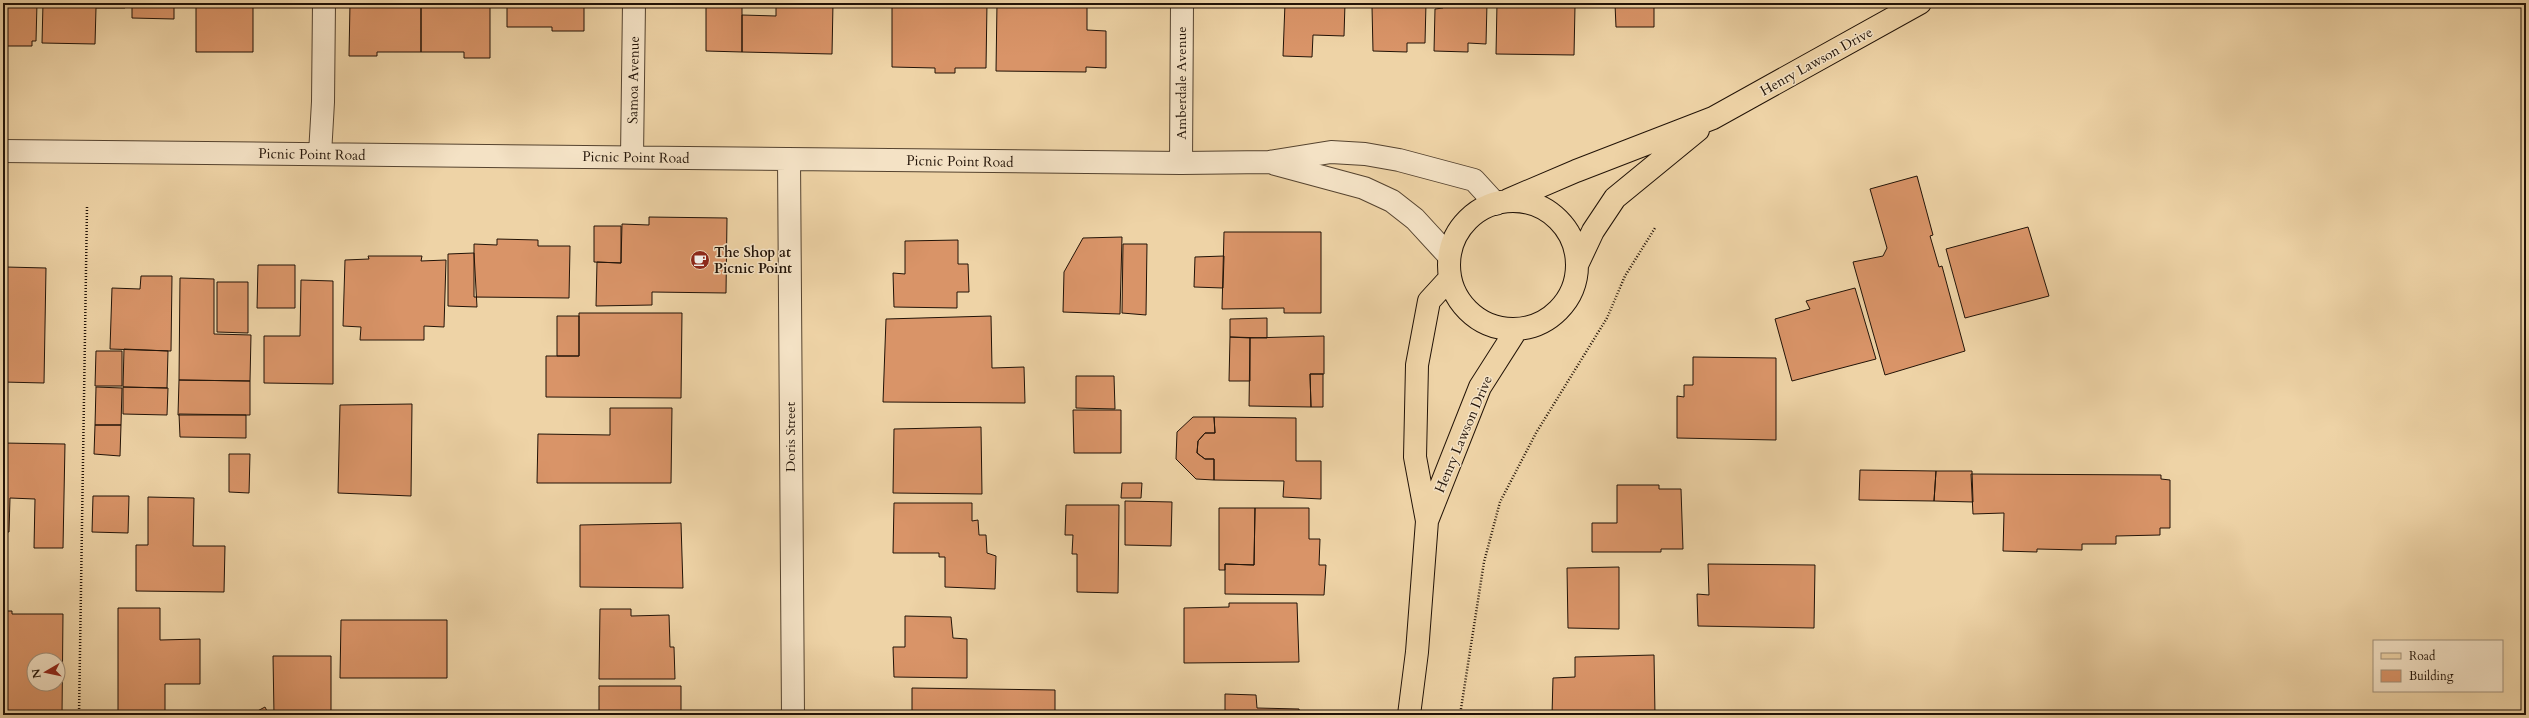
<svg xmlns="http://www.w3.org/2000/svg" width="2529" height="718" viewBox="0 0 2529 718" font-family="Cardo,serif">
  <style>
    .building { fill: #d99468; stroke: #221307; fill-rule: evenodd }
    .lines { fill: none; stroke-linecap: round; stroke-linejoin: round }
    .minor-casing { stroke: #55432f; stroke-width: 24 }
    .major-casing { stroke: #221307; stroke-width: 24 }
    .path { stroke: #221307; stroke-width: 2.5; stroke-dasharray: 1 2; stroke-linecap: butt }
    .minor { stroke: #f4e2c5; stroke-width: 22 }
    .major { stroke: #eed3a6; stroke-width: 22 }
    .labels { text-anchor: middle; stroke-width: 3; stroke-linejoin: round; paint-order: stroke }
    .street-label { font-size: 14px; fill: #221307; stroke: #f4e2c5 }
    .poi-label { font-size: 14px; font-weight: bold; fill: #221307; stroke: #f4e2c5; text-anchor: start }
  </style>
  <rect width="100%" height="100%" fill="#eed3a6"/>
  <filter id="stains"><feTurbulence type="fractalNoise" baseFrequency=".005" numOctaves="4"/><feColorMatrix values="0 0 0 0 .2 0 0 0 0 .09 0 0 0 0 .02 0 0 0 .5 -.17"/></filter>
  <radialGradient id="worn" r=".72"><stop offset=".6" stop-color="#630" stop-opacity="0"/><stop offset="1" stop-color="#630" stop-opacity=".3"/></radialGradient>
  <!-- building -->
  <path class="building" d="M3 3H37L36 41H32V46H3Z
    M43 3H125V8H96L95 44 42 43Z
    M132 3H174V19L132 18Z
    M196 3H253V52H196Z
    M350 3H421V52H377V56H349Z
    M421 3H490V58H464V52H421Z
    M499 3H584V31H552V27H507V5H499Z
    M706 3H742V52L706 51Z
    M776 3H833L832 54 742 52V15L776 16Z
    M892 3H987L986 68H955V73H935V68L892 67Z
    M997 3H1087V30L1106 31V68L1086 67V72L996 71Z
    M1285 3H1345L1344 36 1313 35 1312 57 1283 56Z
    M1381 3H1426L1425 43H1407V52L1373 51 1372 7H1381Z
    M1443 3H1487L1486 44 1468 43V52L1434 51 1435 9 1443 8Z
    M1497 3H1559V5L1575 6 1574 55 1496 54Z
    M1654 3V27H1616L1615 4 1610 3Z
    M1917 176 1933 235 1930 236 1939 267 1942 266 1965 351 1885 375 1853 262 1883 256 1887 248 1870 189Z
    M649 217 727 218 726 293 652 292V305L596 306 597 262 621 263 622 224 649 225Z
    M594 226H621V263L594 262Z
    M2028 227 2049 296 1965 318 1946 249Z
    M1224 232H1321V313H1284V308L1222 309Z
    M1122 237 1120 314 1063 312 1064 272 1083 238Z
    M497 239 538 240V246H570L569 298 474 297V244L497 245Z
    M958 240V264H968L969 292H957V308L894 307 893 273 905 274V241Z
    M1123 244H1147L1146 315 1122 313Z
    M474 253 477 307 448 306V254Z
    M368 256H422L421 261 446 260 444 327 424 326V340H360L361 327 343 326 345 260 369 259Z
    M1224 256 1223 288 1194 287 1195 257Z
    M258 265H295V308H257Z
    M6 267 46 268 44 383 3 382V273H6Z
    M141 276H172L171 351 110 349 112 288 140 289Z
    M180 278 214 279V334L251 335 250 381 179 380Z
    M301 280 333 281V384L264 383V336H300Z
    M217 282H248V333L217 332Z
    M1855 288 1876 359 1792 381 1775 319 1810 309 1806 301Z
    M579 313H682L681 398 546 397V356H579Z
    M557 316H579V356H557Z
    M991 316 992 368 1024 367 1025 403 883 402 886 319Z
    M1267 318V338L1230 337V319Z
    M1324 336V374H1310L1311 407 1249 406 1250 338Z
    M1230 337 1250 338V381H1229Z
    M124 349 168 351 167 388 123 387Z
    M96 351H122V386H95Z
    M1693 357 1776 358V440L1677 438V396L1684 397V385H1693Z
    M1310 374H1323V407H1311Z
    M1076 376H1114L1115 409 1076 408Z
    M179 380 250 381V415H178Z
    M96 387 122 388 121 425H95Z
    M123 387 168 388 167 415 123 414Z
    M412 404 411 496 338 493 340 405Z
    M610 408H672L671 483H537L538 434 610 435Z
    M1073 410H1121V453H1074Z
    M179 414 246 415V438L180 437Z
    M1193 417H1214L1215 433H1205L1198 441 1197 453 1205 459H1214V480L1196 479 1176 459 1177 432Z
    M1214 417 1296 418V461H1321V499L1283 497 1284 481 1214 480V459H1205L1197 453 1198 441 1205 433H1215Z
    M95 425H121L120 456 94 454Z
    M981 427 982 494 893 493 894 429Z
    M3 443 65 444 63 548H34L35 499 10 498 9 532H3Z
    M229 454H250L249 493 229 492Z
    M1860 470 1936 471 1934 501 1859 500Z
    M1936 471H1972L1973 502 1934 501Z
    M1971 474 2161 475V479L2170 480V528H2160V535L2116 536V544H2082V550L2037 549V552L2003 551 2004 513 1973 514Z
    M1122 483H1142L1141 498H1121Z
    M1617 485H1659V489H1681L1683 549H1661V552H1592V523H1617Z
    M93 496H129L128 533 92 532Z
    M148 497 194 498 193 546H225L224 592 136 591V545H148Z
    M1125 501 1172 502 1171 546 1125 545Z
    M894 503H972V521L978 520 979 535H986L987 553 996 556 995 589 945 587V557H939V553H893Z
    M1066 505H1119L1118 593 1077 592V554H1072L1073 535H1065Z
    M1219 508H1255L1254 565 1225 564V570H1219Z
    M1255 508H1309V539H1320L1319 565H1326L1324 595 1225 594V564L1254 565Z
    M681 523 683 588 580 587V525Z
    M1708 564 1815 565 1814 628 1698 626 1697 594 1709 595Z
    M1619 567V629L1568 628 1567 568Z
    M1229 603H1297L1299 662 1184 663V608L1229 607Z
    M118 608H160V640L200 639V684H165V714L118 713Z
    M600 609H631V616L669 615 670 647H674L675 679H599Z
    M3 611H12V614H63L62 715H3ZM34 660H58V684H34Z
    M905 616 951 617 953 638 967 639V678L894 677 893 647H905Z
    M341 620H447V678H340Z
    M1654 655 1655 715H1552L1553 678 1575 677V657Z
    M273 656H331V715H274Z
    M599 686H681V715H599Z
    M912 688 1055 690V715H912Z
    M1225 694 1256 695 1257 708 1299 709 1300 714 1325 713V715H1225Z
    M265 707 269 715H250Z"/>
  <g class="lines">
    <defs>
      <path id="minor" d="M3 151 1181 163 1269 162 1331 152 1365 154 1399 160 1474 180 1496 204
        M320 154 323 102 324 3
        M632 157 634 3
        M789 159 793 715
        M1181 163 1182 3
        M1275 164 1364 188 1392 201 1415 219 1449 256"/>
      <path id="major" d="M1508 200 1576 171 1713 118 1920 3
        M1449 265a64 64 0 1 1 128 0a64 64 0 1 1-128 0Z
        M1577 265 1593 231 1615 198 1698 130
        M1427 521 1480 387 1517 329
        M1409 715 1417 652 1427 521 1415 457 1417 365 1429 301 1450 278"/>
    </defs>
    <!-- minor casing -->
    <use href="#minor" class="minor-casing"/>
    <!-- major casing -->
    <use href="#major" class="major-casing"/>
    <!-- path -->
    <path class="path" d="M79 715 87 207
      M1460 715 1484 562 1500 502 1536 433 1607 318 1625 276 1655 228"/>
    <!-- minor -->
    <use href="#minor" class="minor"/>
    <!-- major -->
    <use href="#major" class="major"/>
  </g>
  <!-- icons -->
  <defs>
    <symbol id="cafe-disc" viewBox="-11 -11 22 22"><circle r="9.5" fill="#8f2418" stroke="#f4e2c5"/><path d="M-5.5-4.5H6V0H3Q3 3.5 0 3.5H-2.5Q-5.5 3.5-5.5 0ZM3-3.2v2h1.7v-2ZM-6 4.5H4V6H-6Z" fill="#fff"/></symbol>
  </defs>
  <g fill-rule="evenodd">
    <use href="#cafe-disc" x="689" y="249" width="22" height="22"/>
  </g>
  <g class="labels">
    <!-- street labels -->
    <g class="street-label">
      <text transform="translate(1816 61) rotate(-29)" y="5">Henry Lawson Drive</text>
      <text transform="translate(633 80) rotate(-89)" y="5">Samoa Avenue</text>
      <text transform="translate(1181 83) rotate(-90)" y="5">Amberdale Avenue</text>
      <text transform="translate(312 154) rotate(1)" y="5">Picnic Point Road</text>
      <text transform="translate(636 157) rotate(1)" y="5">Picnic Point Road</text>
      <text transform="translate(960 161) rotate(1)" y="5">Picnic Point Road</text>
      <text transform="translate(1463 434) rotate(-67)" y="5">Henry Lawson Drive</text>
      <text transform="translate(790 437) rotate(-90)" y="5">Doris Street</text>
    </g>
    <!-- poi labels -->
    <g class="poi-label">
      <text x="714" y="257">The Shop at<tspan x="714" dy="16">Picnic Point</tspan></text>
    </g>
  </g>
  <!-- margin -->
  <rect width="2529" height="718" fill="none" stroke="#eed3a6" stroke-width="16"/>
  <rect x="4" y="4" width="2521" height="710" fill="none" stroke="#221307" stroke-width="2"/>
  <rect x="8" y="8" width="2513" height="702" fill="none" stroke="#221307"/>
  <!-- legend -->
  <rect x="2373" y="640" width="130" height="52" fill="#f4e2c5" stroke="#a08f79"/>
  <rect x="2381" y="653" width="20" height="6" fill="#eed3a6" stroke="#a08f79"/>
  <text x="2409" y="660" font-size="12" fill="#221307">Road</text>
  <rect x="2381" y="670" width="20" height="12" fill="#d99468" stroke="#a08f79"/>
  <text x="2409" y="680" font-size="12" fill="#221307">Building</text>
  <!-- north arrow -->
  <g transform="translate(46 672) rotate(261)"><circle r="19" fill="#f4e2c5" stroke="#a08f79"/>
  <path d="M0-3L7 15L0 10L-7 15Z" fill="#8f2418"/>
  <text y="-6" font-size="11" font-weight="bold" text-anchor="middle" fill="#221307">N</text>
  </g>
  <rect width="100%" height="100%" filter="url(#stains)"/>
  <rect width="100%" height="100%" fill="url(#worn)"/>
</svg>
